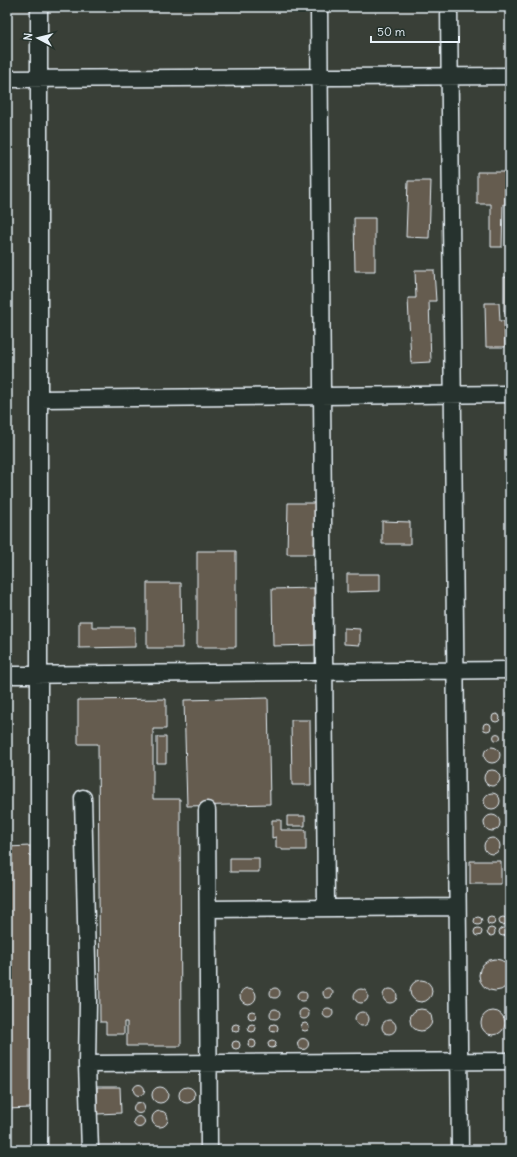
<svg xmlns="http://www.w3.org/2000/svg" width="517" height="1157" viewBox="0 0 517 1157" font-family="Delius,sans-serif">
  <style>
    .building { fill: #655b4f; stroke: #e8f1f8 }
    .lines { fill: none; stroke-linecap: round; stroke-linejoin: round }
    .minor-casing { stroke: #e8f1f8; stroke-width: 19 }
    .minor { stroke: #26332d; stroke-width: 16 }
  </style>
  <rect width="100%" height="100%" fill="#393f37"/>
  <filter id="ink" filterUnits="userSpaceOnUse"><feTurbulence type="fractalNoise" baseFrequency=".025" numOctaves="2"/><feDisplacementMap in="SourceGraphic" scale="8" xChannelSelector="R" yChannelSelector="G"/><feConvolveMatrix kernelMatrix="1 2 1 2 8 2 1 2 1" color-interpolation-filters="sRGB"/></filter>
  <g filter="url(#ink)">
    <!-- building -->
    <path class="building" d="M477 172H505V205L503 204 502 247H491V204H477Z
      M408 181H431L429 238 406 237Z
      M354 218H375V271H355Z
      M415 270H434L436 301H429L431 362 411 363 408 298H416Z
      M504 277 510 278V315H508V314H505V311H504Z
      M485 303H499L500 321H504L505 347H486Z
      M7 364H8V410H7Z
      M288 503H315L314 554H287Z
      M382 521 410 522V544H382Z
      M197 551H236V647H197Z
      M347 574H380V591L347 592Z
      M147 583H181L182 648H147Z
      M314 588 315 645 273 646 272 589Z
      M79 621H92V627H135V647L79 648Z
      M344 628 360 629V645L344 644Z
      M268 698 270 804 187 806 184 700Z
      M166 699V729H153V799H180L181 1046H127V1022H124V1034H106V1022H100L98 744H78V700Z
      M492 718a4 4 0 1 1 8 0a4 4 0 1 1-8 0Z
      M291 720H310L311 785H292Z
      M483 727a4 4 0 1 1 8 0a4 4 0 1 1-8 0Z
      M493.5 737a3.5 3.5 0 1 1 7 0a3.5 3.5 0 1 1-7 0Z
      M157 737H166V763H157Z
      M484 755a8 8 0 1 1 16 0a8 8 0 1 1-16 0Z
      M484 778a8 8 0 1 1 16 0a8 8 0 1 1-16 0Z
      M484 801a8 8 0 1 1 16 0a8 8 0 1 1-16 0Z
      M484 823a8 8 0 1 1 16 0a8 8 0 1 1-16 0Z
      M287 816H305V826H287Z
      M272 820H281V830H306V850H282V848H276V837L272 838Z
      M484 846a8 8 0 1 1 16 0a8 8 0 1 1-16 0Z
      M30 846 31 1108 7 1109V847Z
      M230 858H259V872H230Z
      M470 861H501V884H470Z
      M499 921a4 4 0 1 1 8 0a4 4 0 1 1-8 0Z
      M487 921a4 4 0 1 1 8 0a4 4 0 1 1-8 0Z
      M474 921a4 4 0 1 1 8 0a4 4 0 1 1-8 0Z
      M499 932a4 4 0 1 1 8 0a4 4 0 1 1-8 0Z
      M487 932a4 4 0 1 1 8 0a4 4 0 1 1-8 0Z
      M474 932a4 4 0 1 1 8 0a4 4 0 1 1-8 0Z
      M479 975a16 16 0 1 1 32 0a16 16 0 1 1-32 0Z
      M410 991a11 11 0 1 1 22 0a11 11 0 1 1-22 0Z
      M270 993a5 5 0 1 1 10 0a5 5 0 1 1-10 0Z
      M240 996a8 8 0 1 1 16 0a8 8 0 1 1-16 0Z
      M323 993a5 5 0 1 1 10 0a5 5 0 1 1-10 0Z
      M354 996a7 7 0 1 1 14 0a7 7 0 1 1-14 0Z
      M383 996a7 7 0 1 1 14 0a7 7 0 1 1-14 0Z
      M297 996a5 5 0 1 1 10 0a5 5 0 1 1-10 0Z
      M323 1013a5 5 0 1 1 10 0a5 5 0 1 1-10 0Z
      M270 1014a5 5 0 1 1 10 0a5 5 0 1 1-10 0Z
      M410 1020a11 11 0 1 1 22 0a11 11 0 1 1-22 0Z
      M299 1014a5 5 0 1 1 10 0a5 5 0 1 1-10 0Z
      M248 1015a4 4 0 1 1 8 0a4 4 0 1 1-8 0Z
      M481 1023a12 12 0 1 1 24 0a12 12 0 1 1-24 0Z
      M355 1019a7 7 0 1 1 14 0a7 7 0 1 1-14 0Z
      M382 1027a7 7 0 1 1 14 0a7 7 0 1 1-14 0Z
      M301 1027a4 4 0 1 1 8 0a4 4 0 1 1-8 0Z
      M248 1028a4 4 0 1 1 8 0a4 4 0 1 1-8 0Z
      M232 1028a4 4 0 1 1 8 0a4 4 0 1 1-8 0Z
      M270 1028a4 4 0 1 1 8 0a4 4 0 1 1-8 0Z
      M297.5 1044a5.5 5.5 0 1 1 11 0a5.5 5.5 0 1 1-11 0Z
      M268 1044a4 4 0 1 1 8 0a4 4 0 1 1-8 0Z
      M248 1044a4 4 0 1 1 8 0a4 4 0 1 1-8 0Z
      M232 1045a4 4 0 1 1 8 0a4 4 0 1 1-8 0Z
      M133.5 1090a5.5 5.5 0 1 1 11 0a5.5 5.5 0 1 1-11 0Z
      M152 1095a8 8 0 1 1 16 0a8 8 0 1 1-16 0Z
      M179 1095a8 8 0 1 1 16 0a8 8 0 1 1-16 0Z
      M97 1087H120L121 1113 97 1114Z
      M133.5 1108a5.5 5.5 0 1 1 11 0a5.5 5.5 0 1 1-11 0Z
      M152 1119a8 8 0 1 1 16 0a8 8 0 1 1-16 0Z
      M133.5 1122a5.5 5.5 0 1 1 11 0a5.5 5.5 0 1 1-11 0Z"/>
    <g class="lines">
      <defs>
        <path id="minor" d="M39 7V1150
          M319 7 326 908
          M449 7 460 1150
          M7 79 510 76
          M39 399 510 394
          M7 675 510 670
          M83 798 88 1002 87 1064 90 1150
          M207 810 209 1150
          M208 909 457 907
          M87 1064 510 1061"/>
      </defs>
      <!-- minor casing -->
      <use href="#minor" class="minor-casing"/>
      <!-- minor -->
      <use href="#minor" class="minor"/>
    </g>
  </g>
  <!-- margin -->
  <rect width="517" height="1157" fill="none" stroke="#26332d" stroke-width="24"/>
  <rect x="12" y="12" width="493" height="1133" fill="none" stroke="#e8f1f8" stroke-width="1.5" filter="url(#ink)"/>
  <!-- north arrow -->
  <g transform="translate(38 38) rotate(277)" stroke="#26332d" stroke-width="3" paint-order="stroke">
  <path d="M0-3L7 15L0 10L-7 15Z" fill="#e8f1f8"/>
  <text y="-6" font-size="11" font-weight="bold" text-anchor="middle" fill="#e8f1f8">N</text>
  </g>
  <!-- scale -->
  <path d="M371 36v6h88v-6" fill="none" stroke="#e8f1f8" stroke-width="2"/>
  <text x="377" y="36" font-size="12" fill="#e8f1f8" stroke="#26332d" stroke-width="3" paint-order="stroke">50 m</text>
</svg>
